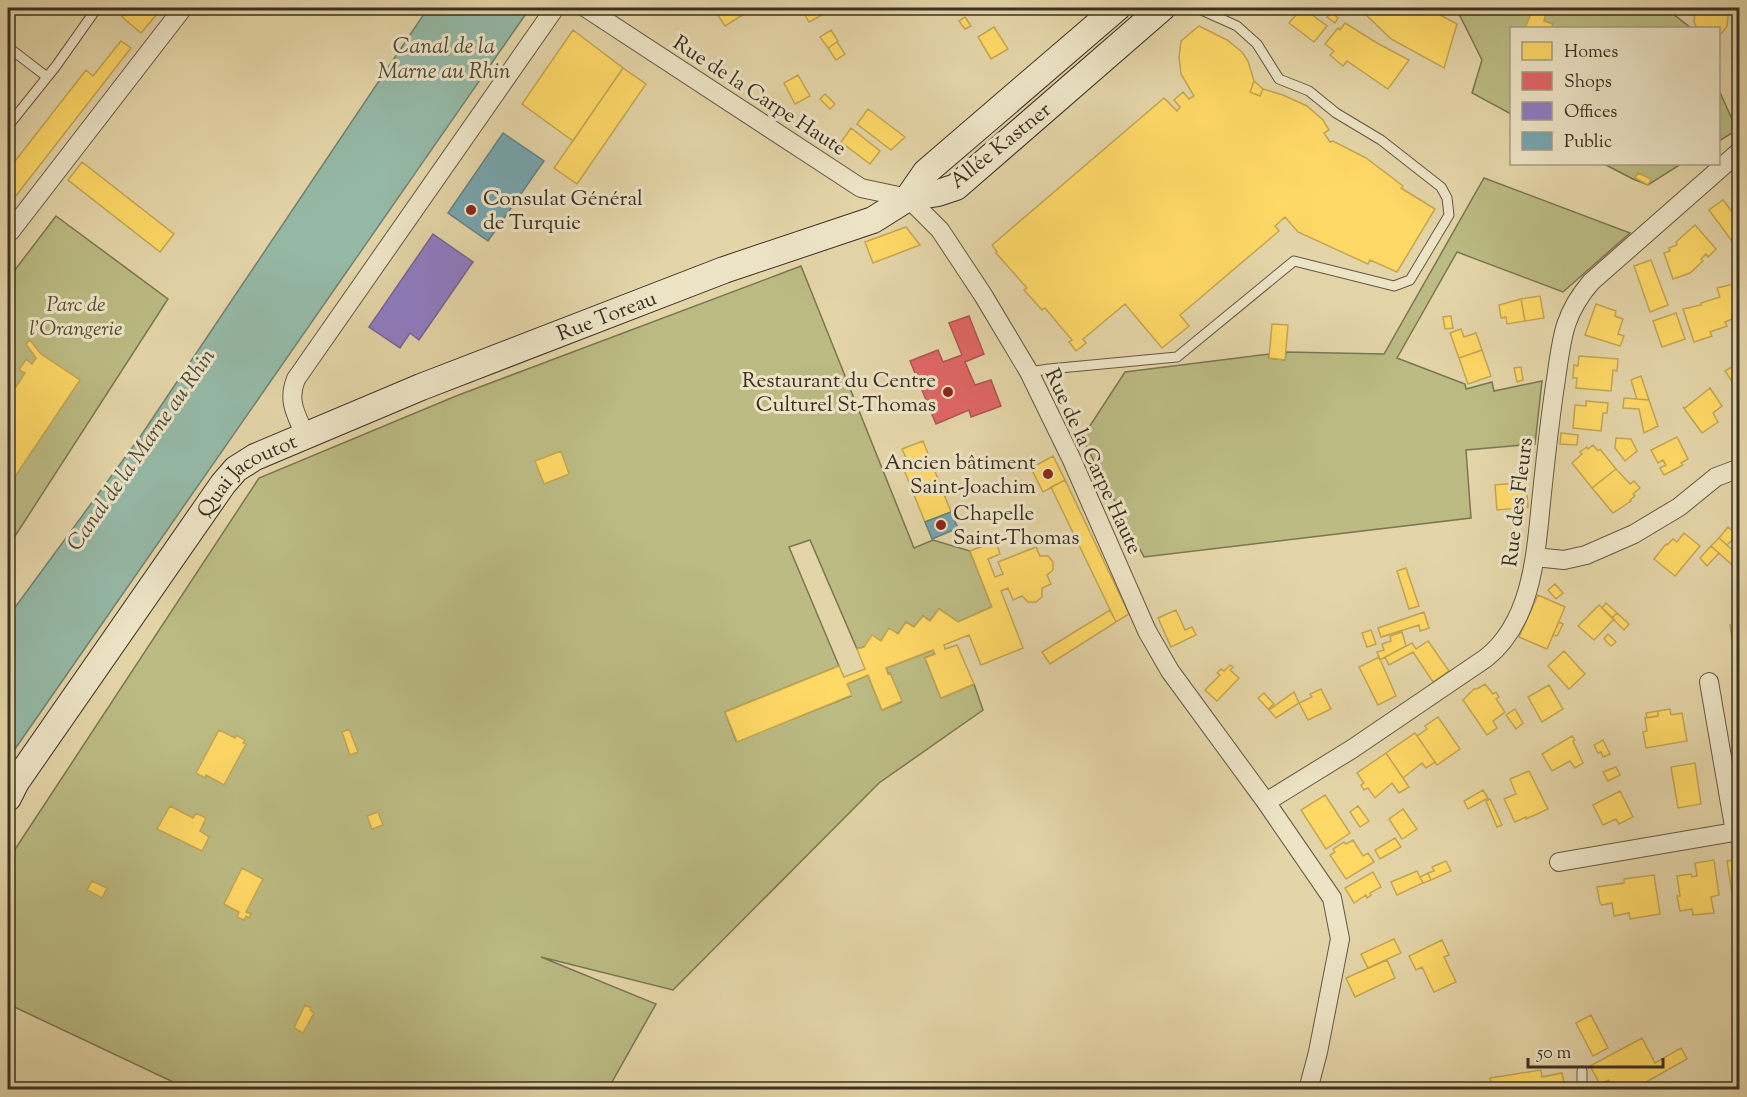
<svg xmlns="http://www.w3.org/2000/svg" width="1747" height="1097" viewBox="0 0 1747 1097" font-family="'Sorts Mill Goudy',serif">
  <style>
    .green { fill: #bbbb83; stroke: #7b7653; stroke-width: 1.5 }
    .water { fill: #95b9a7; stroke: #718272; stroke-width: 1.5 }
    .homes { fill: #ffd966; stroke: #c4a652; stroke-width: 1.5 }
    .shops { fill: #e06666; stroke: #ae5652; stroke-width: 1.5 }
    .offices { fill: #8e7cc3; stroke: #756593; stroke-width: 1.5 }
    .public { fill: #76a5af; stroke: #648285; stroke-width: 1.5 }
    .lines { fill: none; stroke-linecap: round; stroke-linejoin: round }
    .service-casing { stroke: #655944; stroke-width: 11 }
    .minor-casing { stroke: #655944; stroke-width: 20 }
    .secondary-casing { stroke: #3b3023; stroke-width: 28 }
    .service { stroke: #ede4c6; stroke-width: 9 }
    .minor { stroke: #ede4c6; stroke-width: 18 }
    .secondary { stroke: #ede4c6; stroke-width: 26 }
    .tram { stroke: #3b3023; stroke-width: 1.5 }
    .poi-dot { fill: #8f2418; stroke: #ede4c6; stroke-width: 2 }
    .labels { text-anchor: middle; stroke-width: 6; stroke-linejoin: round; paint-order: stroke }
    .street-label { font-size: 21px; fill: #3b3023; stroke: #ede4c6 }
    .poi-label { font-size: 21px; fill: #3b3023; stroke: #ede4c6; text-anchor: start }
    .park-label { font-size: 21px; font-style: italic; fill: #554c36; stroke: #ede4c6 }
    .water-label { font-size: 22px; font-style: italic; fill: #4d4b3d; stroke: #ede4c6 }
  </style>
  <rect width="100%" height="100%" fill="#e4d5a8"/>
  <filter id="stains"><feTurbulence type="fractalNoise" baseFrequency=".00333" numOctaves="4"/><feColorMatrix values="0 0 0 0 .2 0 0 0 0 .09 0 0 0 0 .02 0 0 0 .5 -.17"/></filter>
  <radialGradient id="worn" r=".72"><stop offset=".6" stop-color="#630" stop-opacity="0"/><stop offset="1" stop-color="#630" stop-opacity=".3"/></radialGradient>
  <!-- green -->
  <path class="green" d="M1431 8H1670L1672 13 1691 28H1512L1511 114 1472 93 1482 60 1457 10 1440 12Z
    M1718 88 1737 130 1719 141H1718Z
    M1604 164H1681L1648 185 1633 179Z
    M1484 178 1630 233 1563 292 1457 252 1397 358 1465 384 1466 389 1492 382 1494 391 1542 381 1535 444 1466 450 1471 518 1144 557 1082 438 1125 372 1269 354V358L1285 360 1286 352 1384 354Z
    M56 216 168 299 8 547V279Z
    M801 266 914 548 933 540 970 551 992 607 958 622 939 609 930 621 923 616 914 627 906 622 898 634 889 629 881 641 857 649 810 540 789 547 839 666 725 712 736 741 851 696 847 684 868 675 882 710 901 702 890 673 888 674 886 668 933 650 935 654 925 658 941 698 974 684 983 710 879 783 673 990 541 957 656 1004 608 1089H188L8 1004V860L259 478 456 396Z"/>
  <!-- water -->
  <path class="water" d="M428 8H530L8 759V617L140 437Z"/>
  <!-- homes -->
  <path class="homes" d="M130 8H147L156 15 141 33 122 17Z
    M716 8H754L725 26 714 9Z
    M801 8H820L824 14 809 22Z
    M1302 8H1315L1311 14 1327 26 1314 42 1289 23Z
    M1361 8 1429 9 1457 24 1444 68 1391 39 1360 9Z
    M1700 8 1725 9 1728 17 1727 26 1722 33 1718 35V28H1697L1694 22 1695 13Z
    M1533 9 1546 13 1544 21 1553 24 1551 28H1525Z
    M1331 12 1338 18 1335 23 1327 17Z
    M965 17 971 26 965 29 959 21Z
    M1345 23 1377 43 1409 60 1388 89 1347 61 1343 66 1330 55 1334 51 1325 44 1338 28 1340 30Z
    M1199 26 1227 40 1242 52 1248 61 1254 81 1250 92 1260 96 1263 89 1283 95 1307 106 1323 120 1329 130 1324 133 1330 142 1333 141 1366 158 1403 186 1401 188 1435 209 1397 272 1370 260 1368 264 1298 232 1285 217 1275 226 1279 231 1180 315 1189 326 1162 348 1125 304 1083 339 1086 343 1076 351 1069 342 1072 340 1045 308 1042 310 1024 290 1027 288 996 253 997 252 992 245 1164 98 1177 111 1180 107 1174 100 1183 92 1189 99 1194 96 1181 74 1179 57 1181 41Z
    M994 27 1008 49 991 59 978 37Z
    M573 30 623 68 573 141 522 104Z
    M831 30 838 41 828 48 820 37Z
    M121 41 131 48 8 206V170L86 70 93 76Z
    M837 42 845 54 836 60 828 48Z
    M623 68 646 84 577 184 554 168Z
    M798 75 810 96 795 104 784 83Z
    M1254 81 1263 89 1260 96 1250 92Z
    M825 94 835 104 830 109 820 99Z
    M868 109 905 137 891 150 857 124Z
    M851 128 880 151 870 164 841 142Z
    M82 162 174 234 160 252 68 180Z
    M1638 173 1651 179 1648 185 1635 178Z
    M1723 200 1740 222 1735 226 1740 232V252L1709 210Z
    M1695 225 1716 249 1708 257 1706 254 1701 259 1703 261 1690 273 1673 279 1664 253 1670 251 1669 248 1677 245 1676 242Z
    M906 227 920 245 873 263 865 242Z
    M1651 260 1668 305 1650 312 1634 266Z
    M1738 281H1740V316L1725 322 1727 326 1710 332 1712 336 1694 342 1683 309 1701 305V303L1720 297 1717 288 1738 283Z
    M1540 296 1544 318 1525 321 1521 299Z
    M1521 299 1525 321 1507 324 1506 317 1501 318 1499 305Z
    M1596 304 1616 311 1615 316 1623 319 1618 334 1624 336 1620 346 1585 335Z
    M1676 313 1685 339 1662 347 1653 321Z
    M1451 316 1453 328 1445 329 1443 317Z
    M1272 324 1288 325 1285 360 1269 358Z
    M1461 329 1464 337 1476 333 1482 350 1459 358 1450 333Z
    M30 340 41 354 80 380 8 487V399L25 373 19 370 26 359 32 364 36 358 26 344Z
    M1482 350 1491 376 1468 384 1459 358Z
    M1579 356 1618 359 1617 371 1613 370 1611 391 1576 388 1577 378H1573L1574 365 1578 366Z
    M1740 362V392H1739L1725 371Z
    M1521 367 1523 380 1517 382 1514 368Z
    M1641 376 1649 400 1637 399 1631 380Z
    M1710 388 1722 406 1713 413 1718 422 1702 433 1683 407 1685 408Z
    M1624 398 1649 400 1658 426 1644 433 1639 409 1623 408Z
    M1586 401 1608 403 1607 413H1603L1601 431 1573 428 1575 405 1586 406Z
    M1561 433 1578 435 1577 445 1560 444Z
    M1677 437 1688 459 1681 463 1683 465 1664 475 1660 468 1666 465 1663 460 1658 463 1651 450Z
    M1616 438 1631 439 1637 451 1625 461 1615 448Z
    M923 441 951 512 925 522 900 460 906 458 902 449Z
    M1593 445 1598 451 1600 449 1616 469 1592 488 1572 463 1582 454 1580 452 1584 449 1587 447 1588 449Z
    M561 451 569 474 544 484 535 461Z
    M1053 456 1065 480 1043 492 1031 468Z
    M1616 469 1630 484 1634 481 1640 488 1633 494 1635 496 1630 500 1631 501 1613 513 1592 488Z
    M1065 480 1129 614 1116 622 1051 487Z
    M1526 482 1528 507 1497 510 1495 485Z
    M1728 527 1737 535 1727 545 1719 538Z
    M1684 533 1700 546 1675 576 1654 559 1666 544 1667 545 1673 539 1677 542Z
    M1719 538 1740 557V572L1711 546Z
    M996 541 1000 554 988 559 995 577 1003 574 998 562 1036 547 1040 556H1048L1053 562V570L1047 575 1051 584 1042 588V597L1036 602H1028L1022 596 1013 600 1008 588 1001 591 1023 648 981 665 969 635 944 645 945 649 957 645 974 684 941 698 925 658 935 654 933 650 886 668 888 674 890 673 902 701 882 710 868 675 847 684 852 695 737 742 725 712 839 666 844 677 865 669 857 649 864 647 872 635 881 641 889 628 898 634 906 622 914 627 923 616 930 621 939 609 958 622 992 607 970 551Z
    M1711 546 1719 553 1707 566 1700 558Z
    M1406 568 1419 606 1409 609 1397 571Z
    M1555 584 1563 593 1556 599 1548 590Z
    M1538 595 1565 607 1547 649 1519 637Z
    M1606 603 1617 613 1612 618 1602 608Z
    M1599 605 1614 619 1594 640 1578 626Z
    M1110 610 1116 622 1050 664 1042 652Z
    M1176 610 1185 630 1192 627 1196 635 1171 647 1158 618Z
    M1424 612 1429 628 1420 631 1419 625 1381 637 1378 628Z
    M1617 613 1629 624 1624 630 1612 618Z
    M1559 622 1563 624 1557 636 1553 635Z
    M1740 623V663L1736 664 1730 625Z
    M1371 630 1376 644 1367 647 1362 633Z
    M1402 632 1406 646 1380 660 1377 652 1384 650 1382 644 1391 641 1390 636Z
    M1608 634 1616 642 1611 646 1604 639Z
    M1428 641 1449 671 1433 682 1413 652 1389 665 1385 657 1412 643 1416 649Z
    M1564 651 1585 674 1569 689 1548 666Z
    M1379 657 1396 696 1378 705 1359 667Z
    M1230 665 1233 667 1230 670 1239 678 1217 701 1205 690 1220 675 1217 673 1221 669 1224 671Z
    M1485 684 1493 694 1496 692 1499 697 1496 699 1505 712 1493 721 1497 728 1487 735 1463 700 1474 689H1477Z
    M1549 685 1563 709 1542 722 1528 697Z
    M1321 689 1331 709 1308 720 1299 703 1312 697 1310 694Z
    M1294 692 1299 703 1276 718 1269 710Z
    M1264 693 1274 704 1268 709 1258 698Z
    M1515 709 1523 723 1516 729 1506 715Z
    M1670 709 1671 715 1682 713 1687 741 1646 748 1643 732 1647 731 1645 718 1658 716V711Z
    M1658 711V716L1647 718 1646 713Z
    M1438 717 1460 749 1437 765 1417 736 1427 729 1425 726Z
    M349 729 358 752 350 755 342 732Z
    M219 730 235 738 236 735 245 740 243 743 246 744 224 785 206 775 205 778 196 773Z
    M1415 733 1435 762 1426 768 1422 763 1403 778 1386 753Z
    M1572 736 1575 740 1573 741 1583 763 1575 768 1570 761 1552 771 1542 754Z
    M1603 740 1610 754 1603 757 1601 752 1598 753 1594 745Z
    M1386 753 1409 787 1399 793 1392 783 1375 798 1368 788 1364 790 1361 785 1364 783 1357 773Z
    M1695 763 1701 804 1678 808 1671 767Z
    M1616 767 1620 775 1608 781 1603 772Z
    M1529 771 1548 809 1526 819V817L1515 822 1504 799 1516 794 1510 779Z
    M1483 790 1488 798 1468 809 1464 801Z
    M1620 791 1633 817 1619 824 1616 819 1603 825 1593 805Z
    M1325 795 1350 833 1326 849 1301 810Z
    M1490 799 1502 825 1497 827 1486 801Z
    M170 806 193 818 196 813 206 818 200 831 209 837 202 851 157 829Z
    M1358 806 1369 821 1360 827 1350 812Z
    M1403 809 1417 829 1402 839 1389 819Z
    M378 812 383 825 372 829 367 816Z
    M1395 838 1401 847 1380 859 1375 850Z
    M1353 840 1363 856 1368 853 1374 862 1346 879 1330 855 1335 852 1333 849 1344 842 1346 844Z
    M1740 859V898L1733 899 1727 861Z
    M1714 860 1719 895 1711 897 1714 913 1693 915 1692 909 1680 911 1677 896H1680L1677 876 1691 874 1692 877 1697 876 1695 863Z
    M1446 861 1451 871 1431 880 1428 873 1434 871 1432 867Z
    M242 868 263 879 246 912 251 914 249 918 246 916 244 920 237 917 239 912 224 904Z
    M1417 871 1423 883 1397 895 1391 882Z
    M1373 872 1381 887 1370 893 1371 895 1367 898 1366 895 1354 903 1345 888Z
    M1428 873 1431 880 1423 883 1420 877Z
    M1654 875 1660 914 1630 919 1629 913 1614 916 1612 903 1602 905 1600 903 1597 887 1624 883V879Z
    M92 881 107 888 102 898 87 890Z
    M1394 939 1401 953 1368 968 1361 954Z
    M1442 940 1449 955 1444 957 1456 982 1434 992 1422 967 1416 970 1409 956Z
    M1387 960 1395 978 1355 997 1346 978Z
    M305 1005 311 1008 310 1010 314 1013 303 1033 294 1028Z
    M1591 1015 1608 1048 1593 1056 1576 1023Z
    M1642 1038 1655 1063 1681 1048 1687 1059 1632 1090H1614L1609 1080 1600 1084 1590 1066Z
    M1541 1070 1542 1077 1562 1073 1565 1089 1484 1090V1087L1492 1086 1490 1078Z
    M1463 1083 1464 1090H1426V1089Z"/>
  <!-- shops -->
  <path class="shops" d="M969 316 984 354 965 362 975 385 991 380 1001 406 971 417 969 410 936 424 910 361 938 350 943 362 962 355 949 323Z"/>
  <!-- offices -->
  <path class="offices" d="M433 234 473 262 419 340 410 333 400 348 369 327Z"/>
  <!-- public -->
  <path class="public" d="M503 133 544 161 488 241 448 213Z
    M951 512 958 528 932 539 925 522Z"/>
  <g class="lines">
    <defs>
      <path id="service" d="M8 47 47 77
        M8 126 56 66 97 8
        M1029 372 1049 369 1177 357 1294 261 1394 286 1410 280 1449 215 1447 198 1441 187 1381 140 1336 113 1309 91 1279 79 1257 44 1237 26 1197 8
        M1582 1071V1090"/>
      <path id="minor" d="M586 8 861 188 908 198 940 230 983 295 1029 372 1071 458 1147 631 1170 671 1266 802 1332 898 1340 939 1318 1052 1308 1090
        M10 232 183 8
        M305 435C296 414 287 401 296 379L555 8
        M1535 557 1564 560 1586 555 1634 534 1679 507 1716 477 1740 468
        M1709 682 1735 832
        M1266 802 1352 749 1486 658C1534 620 1536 549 1542 493 1546 455 1550 417 1556 379 1562 338 1563 315 1591 282L1740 151
        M1559 862 1740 831"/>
      <g id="secondary">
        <path d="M908 198 938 193 956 187 1162 8"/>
        <path id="s1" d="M8 798 16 782 223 484 236 469 255 457 421 387 724 270 873 220 908 198 926 172 1117 8"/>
      </g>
    </defs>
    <!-- service casing -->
    <use href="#service" class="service-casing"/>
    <!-- minor casing -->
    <use href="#minor" class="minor-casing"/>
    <!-- secondary casing -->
    <use href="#secondary" class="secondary-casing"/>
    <!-- service -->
    <use href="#service" class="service"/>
    <!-- minor -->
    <use href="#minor" class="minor"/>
    <!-- secondary -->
    <use href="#secondary" class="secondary"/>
    <!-- tram -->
    <path class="tram" d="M1732 8 1740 41"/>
  </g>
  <!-- markers -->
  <g class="poi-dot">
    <circle cx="471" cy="210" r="6"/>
    <circle cx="948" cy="392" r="6"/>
    <circle cx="1048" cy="474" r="6"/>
    <circle cx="941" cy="525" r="6"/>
  </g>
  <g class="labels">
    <!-- street labels -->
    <g class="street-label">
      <text transform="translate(760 95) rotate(33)" y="7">Rue de la Carpe Haute</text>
      <text transform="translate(1000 145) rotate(-39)" y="7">Allée Kastner</text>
      <text dy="7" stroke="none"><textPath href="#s1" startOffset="802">Rue Toreau</textPath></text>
      <text transform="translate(1094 461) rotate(65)" y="7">Rue de la Carpe Haute</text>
      <text dy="7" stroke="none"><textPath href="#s1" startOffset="405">Quai Jacoutot</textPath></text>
      <text transform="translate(1517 502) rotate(-83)" y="7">Rue des Fleurs</text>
    </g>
    <!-- poi labels -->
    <g class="poi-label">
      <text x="483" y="205">Consulat Général<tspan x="483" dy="24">de Turquie</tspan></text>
      <text x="936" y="387" text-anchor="end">Restaurant du Centre<tspan x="936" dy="24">Culturel St-Thomas</tspan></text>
      <text x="1036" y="469" text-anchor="end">Ancien bâtiment<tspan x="1036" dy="24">Saint-Joachim</tspan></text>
      <text x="953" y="520">Chapelle<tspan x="953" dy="24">Saint-Thomas</tspan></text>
    </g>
    <!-- park labels -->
    <g class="park-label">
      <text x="76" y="311">Parc de<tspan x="76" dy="24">l'Orangerie</tspan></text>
    </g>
    <!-- water labels -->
    <g class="water-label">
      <text x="444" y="53">Canal de la<tspan x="444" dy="25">Marne au Rhin</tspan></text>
      <text transform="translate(140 449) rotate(-55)" y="8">Canal de la Marne au Rhin</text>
    </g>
  </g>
  <!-- margin -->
  <rect width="1747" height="1097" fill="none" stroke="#e4d5a8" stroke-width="30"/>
  <rect x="9" y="9" width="1729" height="1079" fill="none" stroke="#3b3023" stroke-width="3"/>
  <rect x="15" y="15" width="1717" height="1067" fill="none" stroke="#3b3023" stroke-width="1.5"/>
  <!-- legend -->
  <rect x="1510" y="27" width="210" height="138" fill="#ede4c6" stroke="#a69c85" stroke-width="1.5"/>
  <rect x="1522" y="42" width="30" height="18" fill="#ffd966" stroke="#a69c85" stroke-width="1.5"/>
  <text x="1564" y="57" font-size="18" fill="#3b3023">Homes</text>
  <rect x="1522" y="72" width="30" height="18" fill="#e06666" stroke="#a69c85" stroke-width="1.5"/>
  <text x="1564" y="87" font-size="18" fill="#3b3023">Shops</text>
  <rect x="1522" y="102" width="30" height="18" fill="#8e7cc3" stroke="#a69c85" stroke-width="1.5"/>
  <text x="1564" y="117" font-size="18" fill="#3b3023">Offices</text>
  <rect x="1522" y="132" width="30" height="18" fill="#76a5af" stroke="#a69c85" stroke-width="1.5"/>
  <text x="1564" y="147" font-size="18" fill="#3b3023">Public</text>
  <!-- scale -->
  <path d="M1528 1058v9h135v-9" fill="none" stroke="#3b3023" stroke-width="3"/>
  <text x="1537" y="1058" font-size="18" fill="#3b3023" stroke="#ede4c6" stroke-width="4.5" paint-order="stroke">50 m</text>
  <rect width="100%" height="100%" filter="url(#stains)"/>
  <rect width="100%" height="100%" fill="url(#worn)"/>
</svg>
